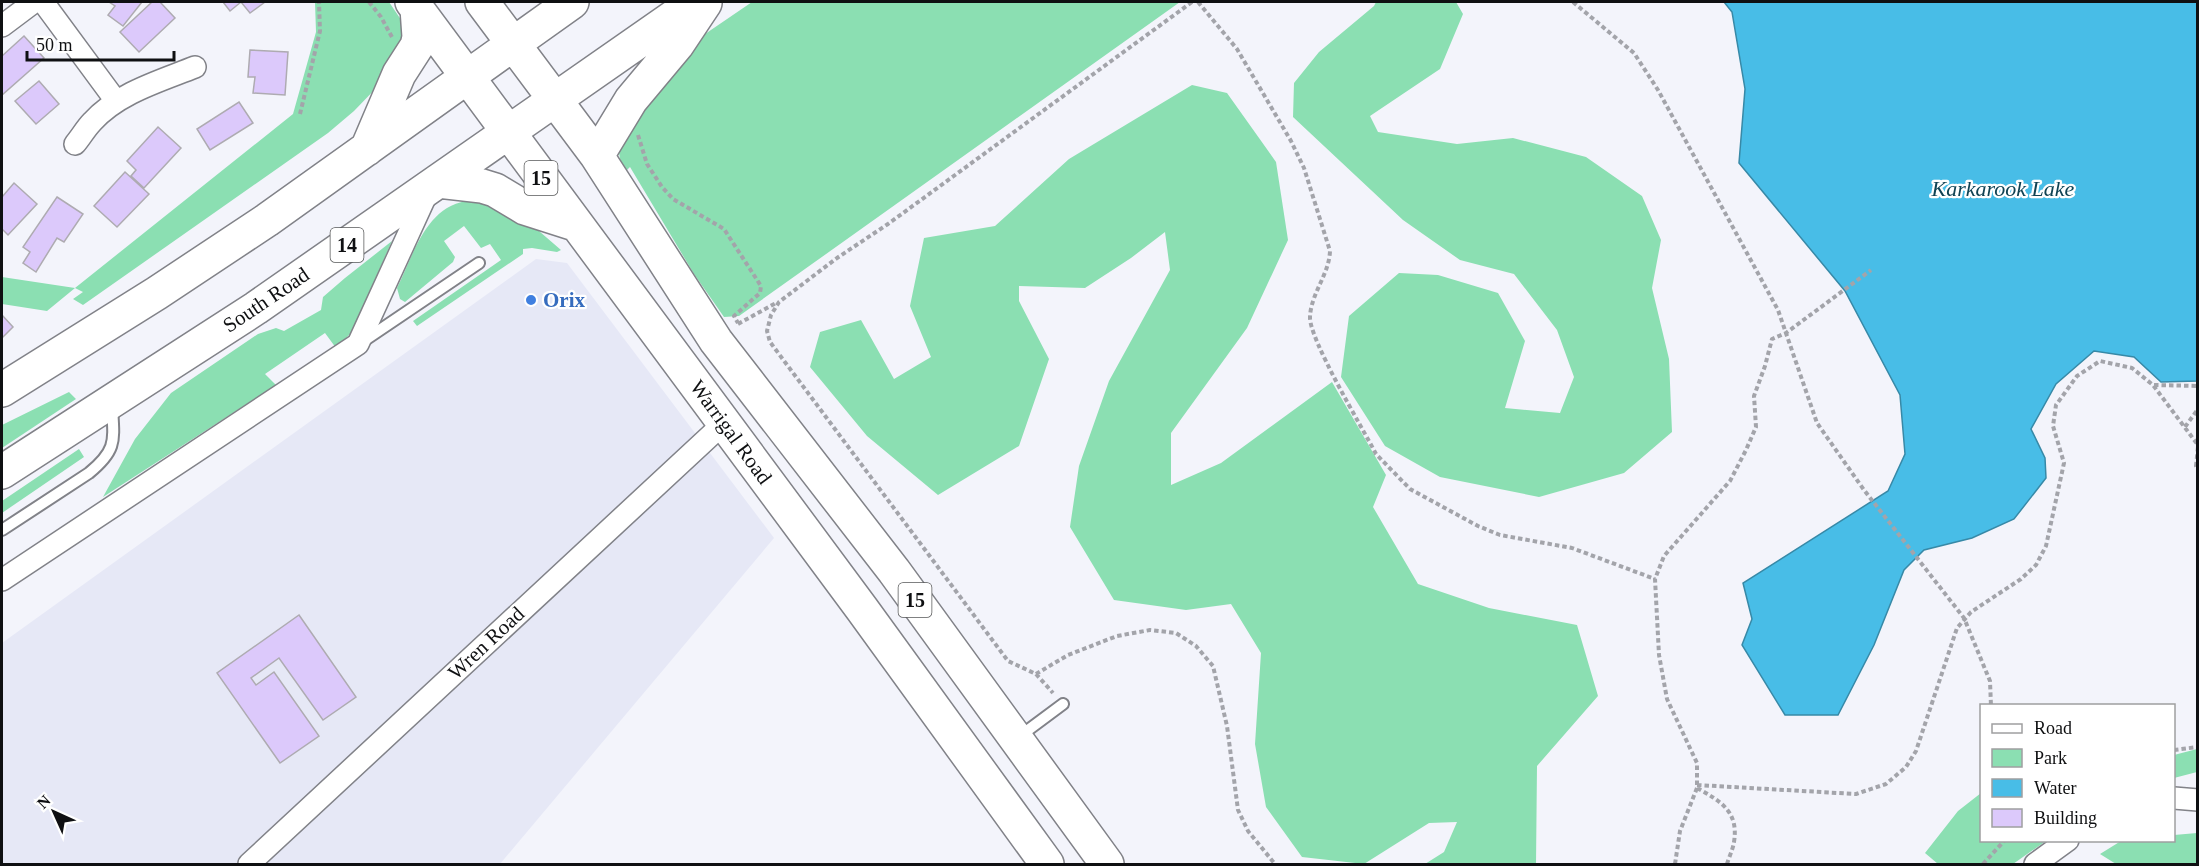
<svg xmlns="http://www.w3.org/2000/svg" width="2199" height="866" viewBox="0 0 2199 866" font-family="'Times New Roman',serif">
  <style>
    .built { fill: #e6e8f6 }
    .green { fill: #8bdfb2 }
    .water { fill: #48bde7; stroke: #3789a7; stroke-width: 1.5 }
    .building { fill: #dcc9fb; stroke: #aeabb1; stroke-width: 1.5 }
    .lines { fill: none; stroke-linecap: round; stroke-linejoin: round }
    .lane-casing { stroke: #818288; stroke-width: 14 }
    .street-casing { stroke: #818288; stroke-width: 24 }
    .highway-casing { stroke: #818288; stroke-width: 36 }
    .path { stroke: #a3a4aa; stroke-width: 4; stroke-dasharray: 4.5 3; stroke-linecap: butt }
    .lane { stroke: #fff; stroke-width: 10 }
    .street { stroke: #fff; stroke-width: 21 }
    .highway { stroke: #fff; stroke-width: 33 }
    .shop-dot { fill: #3f7fe0; stroke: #fff; stroke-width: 2 }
    .labels { text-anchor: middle; stroke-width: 4.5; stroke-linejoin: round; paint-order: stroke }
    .shield { fill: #fff; stroke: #575859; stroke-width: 1.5 }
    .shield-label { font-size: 20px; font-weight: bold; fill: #0f1012 }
    .street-label { font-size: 21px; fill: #0f1012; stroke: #fff }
    .shop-label { font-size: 21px; font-weight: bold; fill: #366cbe; stroke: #fff; text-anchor: start }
    .water-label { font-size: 22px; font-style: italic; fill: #104354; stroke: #fff }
  </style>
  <rect width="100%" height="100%" fill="#f3f4fb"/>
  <!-- built -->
  <path class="built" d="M536 259 567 263 774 538 500 864H2V643Z"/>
  <!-- green -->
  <path class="green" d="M315 2H389L408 30 381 83 354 111 328 133 83 305 73 299 83 292 75 288 47 311 2 304V277L75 288 293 114 316 32Z
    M752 2H1180L739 316 724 317 694 274 630 167 626 171 620 159 618 146 686 47Z
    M1376 2H1456L1463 14 1440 69 1370 116 1378 132 1457 144 1513 138 1586 157 1642 196 1661 240 1652 288 1669 359 1672 432 1624 473 1539 497 1440 477 1385 446 1341 377 1349 316 1399 273 1438 275 1498 293 1525 341 1505 408 1560 413 1574 377 1557 330 1514 274 1460 260 1403 220 1293 117 1294 83 1319 52 1374 6Z
    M1192 85 1227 93 1276 162 1288 240 1247 328 1171 433V485L1221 463 1332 382 1386 475 1373 507 1418 584 1489 608 1577 625 1598 696 1537 766 1536 864H1425L1444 852 1457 822 1429 823 1364 864 1302 857 1266 807 1255 744 1261 653 1231 604 1186 610 1114 600 1070 527 1079 466 1109 381 1170 270 1165 232 1131 258 1085 288 1019 286V301L1049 359 1019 446 938 495 867 436 810 367 820 332 861 320 894 379 931 357 910 306 924 238 995 226 1069 159Z
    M466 201 502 207 532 225 561 250 557 252 532 248 523 249V254L417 326 413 321 501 260 490 244 481 248 464 226 444 241 455 257 453 262 405 302 400 299 397 288C413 256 425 208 466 201Z
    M392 241 352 332 336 348 325 333 265 374 276 385 103 497 135 439 171 393 258 334 276 328 284 331 321 310 323 297 345 278Z
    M69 392 76 399 2 448V425Z
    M79 449 84 457 2 513V501Z
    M2197 749V772L2174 778V755Z
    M1981 793 1982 840 2046 841 2013 864H1938L1925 853 1958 811Z
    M2197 833V864H2116L2100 854 2121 841 2174 840V835Z"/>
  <!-- water -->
  <path class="water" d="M1724 2H2197V381L2161 382 2134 357 2094 351 2056 384 2031 429 2045 458 2046 478 2014 519 1972 538 1924 550 1904 570 1874 645 1838 715H1785L1742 645 1752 619 1743 583 1888 491 1905 454 1900 395 1845 291 1739 163 1745 89 1732 12Z"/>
  <!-- building -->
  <path class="building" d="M109 2H142L123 26 108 15 115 6Z
    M152 2H160L175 18 139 52 120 32Z
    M223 2H265L250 13 241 2 230 11Z
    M24 36 44 58 2 95V56Z
    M250 50 288 52 285 95 253 93 255 77H248Z
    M39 81 59 104 36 124 15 101Z
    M239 102 253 123 210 150 197 129Z
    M158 127 181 148 144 188 131 176 136 170 127 161Z
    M125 172 149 194 117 227 94 206Z
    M14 183 37 204 8 235 2 229V197Z
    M57 197 83 214 64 242 57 238 36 272 23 263 30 252 23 247Z
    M2 315 13 327 2 338Z
    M299 615 356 697 323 720 279 658 251 678 256 685 274 672 319 736 280 763 217 673Z"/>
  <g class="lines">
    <defs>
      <path id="lane" d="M365 340 479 263
        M2 530 89 473C117 450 114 441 112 407
        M1020 736 1063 704"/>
      <path id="street" d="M43 2 116 101
        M2 26 34 2
        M75 144C81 137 86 128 92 122 118 93 160 81 195 67
        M2 580 358 344 429 189
        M2174 798 2198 800
        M249 864 724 423
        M2035 864 2068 840"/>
      <path id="highway" d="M412 2 862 609 1047 864
        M482 2 597 156 716 341 894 571 1107 864
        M367 149 399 74 417 46 419 37 417 8
        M597 156 631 100 677 45 705 3
        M438 181 482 186 495 190 525 208 575 224
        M2 390 157 293 267 220 572 2
        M2 472 256 308 695 2"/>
    </defs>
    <!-- lane casing -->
    <use href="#lane" class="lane-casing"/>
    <!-- street casing -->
    <use href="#street" class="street-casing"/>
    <!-- highway casing -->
    <use href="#highway" class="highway-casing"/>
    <!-- path -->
    <path class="path" d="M369 2 381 17 393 39
      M1192 2 888 224 837 258 779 302 771 315 767 331 770 342 1008 661 1036 674 1068 655 1117 636 1150 630 1176 633 1196 646 1213 666 1227 726 1238 810 1248 831 1275 864
      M1198 2 1237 49 1291 141 1304 168 1330 251C1329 275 1311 293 1310 317 1309 339 1363 429 1376 454L1410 489 1478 526 1500 535 1572 548 1655 579
      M1573 2 1634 53 1658 90 1778 310 1817 423 1864 490 1964 618 1990 681 1991 706
      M300 114 320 31 319 2
      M638 135 647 164 662 187 673 199 724 229 761 286 760 293 734 316 738 323
      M738 324 776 303
      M2154 385 2198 386
      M2185 427 2198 409
      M2198 447 2196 466 2198 469
      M1036 674 1053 693
      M2174 750 2198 747
      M1697 785 1856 794 1886 784 1906 767 1916 751 1957 628 1971 612 2021 579 2036 565 2046 546 2064 463 2053 426 2056 405 2077 376 2100 361 2132 368 2153 385 2198 445
      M1697 788C1720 801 1739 811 1734 842 1733 849 1729 857 1727 864
      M1675 864 1680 831 1697 788V763L1667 699 1659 655 1655 579 1664 556 1730 481 1746 450 1756 427 1754 396 1765 366 1772 339 1786 333 1871 270
      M1983 864 2005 840"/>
    <!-- lane -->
    <use href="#lane" class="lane"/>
    <!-- street -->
    <use href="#street" class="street"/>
    <!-- highway -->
    <use href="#highway" class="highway"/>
  </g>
  <!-- markers -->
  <circle class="shop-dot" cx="531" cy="300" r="6"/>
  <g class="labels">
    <!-- shield labels -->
    <g class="shield">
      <rect x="524.5" y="161" width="33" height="34" rx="4.5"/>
      <rect x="330.5" y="228" width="33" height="34" rx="4.5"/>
      <rect x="898.5" y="583" width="33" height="34" rx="4.5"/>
    </g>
    <g class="shield-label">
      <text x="541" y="185">15</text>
      <text x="347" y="252">14</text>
      <text x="915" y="607">15</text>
    </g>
    <!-- street labels -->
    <g class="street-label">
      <text transform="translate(266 300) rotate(-34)" y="7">South Road</text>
      <text transform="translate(731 432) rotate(54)" y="7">Warrigal Road</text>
      <text transform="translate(486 643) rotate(-43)" y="7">Wren Road</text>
    </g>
    <!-- shop labels -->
    <g class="shop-label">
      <text x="543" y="307">Orix</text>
    </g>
    <!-- water labels -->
    <g class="water-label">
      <text x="2003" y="196">Karkarook Lake</text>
    </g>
  </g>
  <!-- border -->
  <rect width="2199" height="866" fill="none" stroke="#0f1012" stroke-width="6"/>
  <!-- legend -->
  <rect x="1980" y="704" width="195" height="138" fill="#ffffff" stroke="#9f9fa0" stroke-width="1.5"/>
  <rect x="1992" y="724" width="30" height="9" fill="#ffffff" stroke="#9f9fa0" stroke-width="1.5"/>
  <text x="2034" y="734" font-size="18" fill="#0f1012">Road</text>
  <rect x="1992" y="749" width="30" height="18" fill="#8bdfb2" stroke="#9f9fa0" stroke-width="1.5"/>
  <text x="2034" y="764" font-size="18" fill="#0f1012">Park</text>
  <rect x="1992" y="779" width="30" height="18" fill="#48bde7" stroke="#9f9fa0" stroke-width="1.5"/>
  <text x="2034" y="794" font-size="18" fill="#0f1012">Water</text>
  <rect x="1992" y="809" width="30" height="18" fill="#dcc9fb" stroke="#9f9fa0" stroke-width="1.5"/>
  <text x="2034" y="824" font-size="18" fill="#0f1012">Building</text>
  <!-- north arrow -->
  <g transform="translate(54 812) rotate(315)" stroke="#ffffff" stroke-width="4.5" paint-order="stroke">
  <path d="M0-4.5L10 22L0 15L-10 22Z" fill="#0f1012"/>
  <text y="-9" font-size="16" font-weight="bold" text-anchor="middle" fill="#0f1012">N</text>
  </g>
  <!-- scale -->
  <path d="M27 51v9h147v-9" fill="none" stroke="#0f1012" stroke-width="3"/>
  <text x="36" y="51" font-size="18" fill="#0f1012" stroke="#ffffff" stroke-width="4.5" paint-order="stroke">50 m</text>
</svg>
